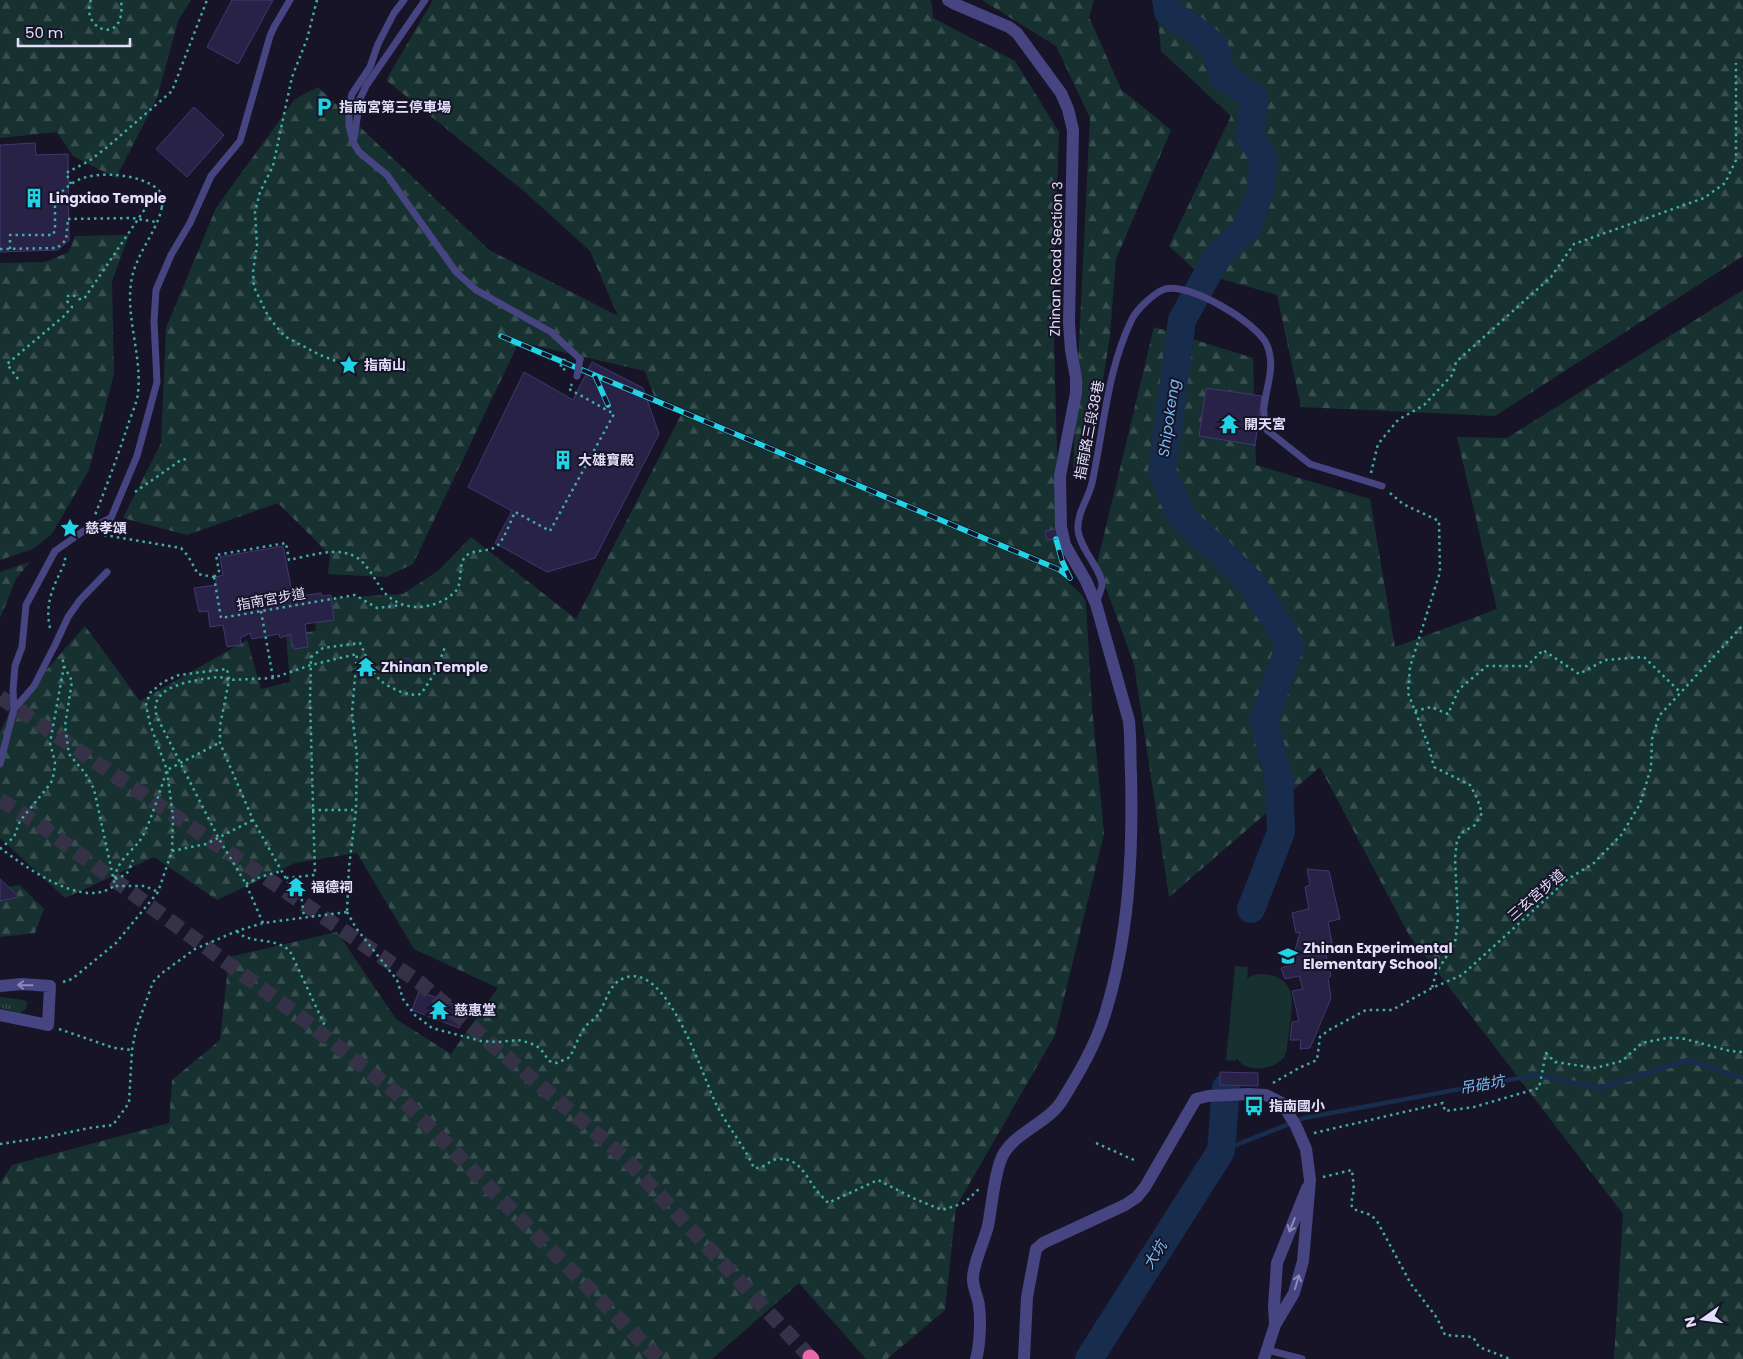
<svg xmlns="http://www.w3.org/2000/svg" width="1743" height="1359" viewBox="0 0 1743 1359" font-family="Poppins,'Noto Sans TC',sans-serif">
  <style>
    .grass { fill: url(#grass-tufts) }
    .forest { fill: url(#forest-firs) }
    .pitch { fill: #173130 }
    .lines { fill: none; stroke-linecap: round; stroke-linejoin: round }
    .stream { stroke: #182d4d; stroke-width: 4.5 }
    .river { stroke: #182d4d; stroke-width: 28 }
    .building { fill: #292247; stroke: #413770 }
    .motorway-tunnel { stroke: #353248; stroke-width: 15; stroke-dasharray: 15 8; stroke-linecap: butt }
    .path { stroke: #40aea6; stroke-width: 2.5; stroke-dasharray: 2.5 4; stroke-linecap: butt }
    .service { stroke: #464481; stroke-width: 7 }
    .minor { stroke: #464481; stroke-width: 12 }
    .tertiary { stroke: #464481; stroke-width: 12 }
    .motorway { stroke: #ed68a9; stroke-width: 15 }
    .rail-casing { stroke: #21d3e4; stroke-width: 5.5 }
    .rail { stroke: #171428; stroke-width: 4; stroke-dasharray: 11; stroke-linecap: butt }
    .path-bridge { stroke: #40aea6; stroke-width: 2.5; stroke-dasharray: 2.5 4; stroke-linecap: butt }
    .service-bridge { stroke: #464481; stroke-width: 7 }
    .oneway { stroke: #8c8ab8 }
    .labels { text-anchor: middle; stroke-width: 4; stroke-linejoin: round; paint-order: stroke }
    .poi-label { font-size: 14px; font-weight: bold; fill: #e2dffb; stroke: #171428; text-anchor: start }
    .street-label { font-size: 14px; fill: #e2dffb; stroke: #171428 }
    .water-label { font-size: 15px; font-style: italic; fill: #79baef; stroke: #171428 }
  </style>
  <defs>
    <pattern id="grass-tufts" width="24" height="20" patternUnits="userSpaceOnUse" patternTransform="scale(1.25)"><rect width="24" height="20" fill="#173130"/><path d="M3 7l-1-3M5 7V3M7 7l1-3M15 17l-1-3M17 17v-4M19 17l1-3" fill="none" stroke="#384e4f"/></pattern>
    <pattern id="forest-firs" width="22" height="20" patternUnits="userSpaceOnUse" patternTransform="scale(1.25)"><rect width="22" height="20" fill="#173130"/><path d="M5 1l3.5 6h-7zM16 11l3.5 6h-7z" fill="#384e4f"/></pattern>
  </defs>
  <rect width="100%" height="100%" fill="#171428"/>
  <!-- grass -->
  <path class="grass" d="M0 997 24 1000 27 1002 26 1009 20 1013 0 1008Z"/>
  <!-- forest -->
  <path class="forest" d="M0 0H191L178 21 157 98 116 178 73 156 57 132 0 138Z
    M433 0H930L932 5 933 18 1015 61 1059 132 1053 303 1060 566 654 396 645 371 519 342 413 564 386 577 328 574 330 555 278 503 187 535 123 518 161 443 166 328 216 208 295 99 318 87 489 250 618 316 590 251 525 192 386 80Z
    M982 0H1094L1089 17 1121 89 1171 130 1116 259 1110 335 1089 469 1073 468 1090 118 1056 46Z
    M1156 0H1743V256L1495 416 1301 407 1277 295 1197 272 1169 246 1231 116 1161 51Z
    M129 235 112 281 114 374 89 470 52 534 33 549 0 560V263L45 262 69 252 75 236Z
    M1743 290V1359H1614L1623 1214 1409 935 1320 767 1169 897 1134 664 1097 564 1154 327 1253 358 1256 465 1370 499 1395 647 1497 609 1457 437 1507 438Z
    M681 415 1059 573 1083 596 1086 603 1092 707 1104 834 1055 1035 956 1207 945 1310 887 1359H866L799 1283 712 1359H0V1183L12 1165 169 1123 172 1080 220 1040 229 957 337 932 396 1019 451 1054 498 988 414 949 357 853 295 863 217 900 154 857 65 898 0 838V732L10 711 85 626 140 701 247 640 261 689 290 682 286 635 316 631 314 599 403 594 438 571 471 537 576 619Z
    M30 562 16 579 0 618V572Z
    M20 885 44 909 35 933 0 937V888Z"/>
  <!-- pitch -->
  <path class="pitch" d="M1235 966 1248 967 1247 978C1262 969 1287 975 1291 994 1294 1006 1288 1036 1287 1049 1286 1052 1285 1054 1284 1057 1275 1070 1245 1074 1237 1058L1236 1061 1226 1060Z"/>
  <g class="lines">
    <!-- stream -->
    <path class="stream" d="M1221 1151 1304 1118 1535 1075 1600 1088 1688 1060 1743 1078"/>
    <!-- river -->
    <path class="river" d="M1166 0 1168 12 1195 30 1214 46 1223 76 1254 97 1250 136 1264 158 1261 189 1248 226 1216 259 1182 320 1162 472 1182 518 1218 550 1254 586 1290 644 1264 721 1279 779 1281 832 1251 909
      M1089 1359 1221 1151 1226 1088"/>
  </g>
  <!-- building -->
  <path class="building" d="M232 0H273L238 64 207 47Z
    M194 107 224 135 187 177 156 149Z
    M35 143 36 155 68 154 69 240 58 250 0 252V145Z
    M592 362 643 388 659 434 595 558 547 572 495 543 512 511 468 487 524 372 573 400Z
    M1206 388 1262 396 1255 445 1199 436Z
    M1057 529 1058 538 1047 540 1045 531Z
    M283 546 293 597 321 593 322 596 331 595 334 620 305 624 308 647 294 649 291 641V634L280 638 279 634 252 639 250 633 240 638 241 645 227 647 223 625 210 627 208 611 199 612 194 588 216 585V577L223 575 220 557Z
    M402 663a5 5 0 1 1 10 0a5 5 0 1 1-10 0Z
    M1307 869 1329 871 1340 919 1328 922 1332 943 1324 945 1331 976 1328 978 1331 998 1310 1048 1300 1049 1301 1040H1290L1292 1022 1299 1021 1292 991 1303 989 1299 976 1285 979 1281 968 1291 965 1300 932 1296 933 1292 913 1309 909 1305 887 1310 885Z
    M0 879 19 897 0 901Z
    M419 991 466 1009 459 1028 412 1010Z
    M1220 1072 1258 1073V1086L1220 1085Z"/>
  <g class="lines">
    <!-- motorway-tunnel -->
    <path class="motorway-tunnel" d="M0 697 419 982 624 1157 810 1357
      M0 800 33 820 298 1015 395 1092 659 1359"/>
    <!-- path -->
    <path class="path" d="M91 0C79 30 127 48 121 0
      M317 0 307 39 292 77 273 166 260 192 255 212 257 245 253 272 254 287 268 316 284 336 320 355 349 366
      M71 184 66 173 89 161 106 148 172 91 207 0
      M0 249 57 248 66 240 68 219
      M10 249V235H53L55 230V198C60 194 64 189 70 185 88 170 128 173 148 183 154 185 159 191 163 195 164 226 135 251 131 283 126 319 142 356 138 393 137 403 131 415 128 425 118 455 107 485 95 515
      M565 359 560 367 567 371
      M18 379 7 364 64 316 72 307 67 301 68 296 73 295 79 299H84L151 200 163 207
      M1371 473 1378 444 1398 420 1424 405 1453 374 1456 362 1551 277 1574 244 1704 198 1725 183 1736 160V63
      M135 492 181 460 187 459
      M1390 493 1403 504 1439 521 1440 572 1410 667 1408 693 1428 744 1434 767 1470 785 1477 798 1482 813 1475 825 1463 832 1457 840 1455 859 1458 919 1455 943 1436 973 1432 988
      M104 535 181 548 188 556 198 574 214 577
      M214 577 219 571 216 555 286 543 289 560C309 556 337 546 356 557 369 565 376 583 385 593 404 613 434 610 454 593 464 584 457 567 465 557 473 548 488 553 497 546 504 540 511 520 515 512L550 531 614 414 569 389 572 384
      M214 577 221 618 355 595 377 608 402 605
      M261 611 273 678
      M50 628C44 601 55 584 66 560L64 558
      M64 666 72 681 65 726 69 754 85 773 94 789 115 886H145L158 892
      M1415 711 1431 707 1448 714 1459 689 1487 666H1527L1543 650 1579 674 1605 660 1644 657 1680 692
      M312 810H356
      M0 848C26 867 84 911 115 885
      M0 849 14 837 20 821 51 783 54 773 55 762 50 743 64 666 62 656
      M172 851 206 844 253 820
      M115 878C116 864 129 853 138 843 148 832 161 787 167 770L219 743
      M286 878 315 875 310 701 311 657 323 648 360 643C366 655 371 672 381 681 392 689 408 697 421 694L436 671 445 647
      M115 879C127 875 128 874 133 860
      M246 884 260 877 282 871
      M347 912 356 928 397 980 403 999 415 1015 432 1028 481 1041 499 1042 518 1040 530 1043 540 1048 549 1061 557 1063 570 1057C575 1047 579 1035 586 1026 589 1022 594 1020 597 1016 606 1005 607 986 622 979 667 956 703 1079 717 1106 728 1127 744 1146 754 1168 766 1169 769 1159 779 1159 800 1158 806 1177 817 1191 820 1195 825 1199 828 1203L878 1180 913 1198 942 1210 964 1203 979 1189
      M263 923 246 884 219 839 157 717C148 689 182 683 203 679 213 678 220 675 229 680L220 726V743L253 820 294 893H301L304 917
      M237 931C249 945 274 936 290 951L325 1026
      M63 982 72 979 116 943 158 892 172 851 173 818 167 770 150 724 146 705 150 693 163 682 179 675 227 669 229 680 273 678 311 665 357 654 352 713 357 756 356 810 349 867 347 912
      M59 1029 114 1048 132 1050
      M1273 1083 1299 1068 1317 1060 1320 1037 1329 1030 1366 1010H1392L1432 988 1462 975 1568 879 1594 863 1622 834 1640 804 1651 768 1652 739 1659 716 1743 625
      M1314 1133 1443 1103 1445 1111 1474 1107 1539 1088 1546 1053 1555 1062 1595 1068 1622 1061 1642 1043 1667 1038H1681L1730 1051 1743 1052
      M1096 1143 1134 1160
      M0 1144 47 1137 89 1128 113 1125 129 1103 132 1050 136 1029 153 982 162 973 195 949 237 931 263 923 347 912
      M1323 1177 1352 1170 1354 1190 1351 1204 1353 1209 1371 1215 1377 1221 1411 1284 1437 1318 1445 1335 1473 1337 1479 1347 1510 1359"/>
    <!-- service -->
    <path class="service" d="M404 0 394 13 378 44 370 67 352 94 349 106V126L353 142 359 152 387 175 456 272 476 290 551 332 580 359
      M354 139 360 99 366 86 425 0
      M1096 603C1098 598 1101 591 1102 585 1102 569 1080 550 1078 530 1077 512 1088 500 1092 483 1104 428 1107 370 1132 319 1137 309 1155 292 1165 289 1189 282 1258 323 1267 345 1276 367 1266 386 1264 408 1263 415 1266 423 1267 430L1310 464 1382 486
      M14 709 34 686 55 645 68 617 80 600 107 572
      M0 764 14 709 13 690 15 666 22 647 26 605 55 551 82 532 111 518 137 456 157 382 154 321 156 290 171 255 190 223 211 176 240 141 270 36 274 27 290 0
      M1268 1350 1302 1359"/>
    <!-- minor -->
    <path class="minor" d="M0 986 22 984 50 986 48 1025 0 1015
      M1275 1325 1274 1306 1277 1263 1307 1188
      M1024 1359 1027 1297 1036 1249 1043 1243 1125 1205 1137 1197 1145 1187 1196 1099 1208 1096 1248 1094 1266 1095 1282 1103 1296 1126 1306 1149 1310 1180 1303 1261 1294 1293 1275 1325 1264 1359"/>
    <!-- tertiary -->
    <path class="tertiary" d="M948 0 955 4 1009 27 1017 33 1061 93 1068 109 1073 130 1069 323 1071 350 1076 378V393L1060 476 1061 527 1065 545 1086 581 1096 604 1129 721C1131 739 1130 756 1131 774 1133 854 1129 937 1105 1014 1096 1044 1079 1073 1063 1099 1048 1125 1009 1133 1000 1162 993 1183 992 1205 988 1226 984 1242 974 1261 973 1277 972 1287 978 1296 979 1306 981 1320 980 1346 976 1359"/>
    <!-- motorway -->
    <path class="motorway" d="M810 1357 812 1359"/>
    <defs>
      <path id="rail" d="M501 336 1060 570 1070 578 1062 561 1056 539
        M595 376 608 405"/>
    </defs>
    <!-- rail casing -->
    <use href="#rail" class="rail-casing"/>
    <!-- rail -->
    <use href="#rail" class="rail"/>
    <!-- path-bridge -->
    <path class="path-bridge" d="M68 219 132 218 156 222"/>
    <!-- service-bridge -->
    <path class="service-bridge" d="M577 376 580 359"/>
  </g>
  <!-- one-way arrows -->
  <defs><path id="oneway-shaft" d="M-6 0H5M1.5-3L5.5 0L1.5 3" fill="none" stroke-width="1.6" stroke-linecap="round" stroke-linejoin="round" transform="scale(1.25)"/></defs>
  <g class="oneway">
    <use href="#oneway-shaft" transform="translate(25 985) rotate(-179)"/>
    <use href="#oneway-shaft" transform="translate(1292 1225) rotate(112)"/>
    <use href="#oneway-shaft" transform="translate(1297 1282) rotate(-73)"/>
  </g>
  <!-- icons -->
  <defs>
    <symbol id="parking-bare" viewBox="-9 -9 18 18"><path d="M-3.5-5.5H1a3.5 3.5 0 0 1 0 7H-1V5.5H-3.5ZM-1-3.4V-.6H.8a1.4 1.4 0 0 0 0-2.8Z" fill="#21d3e4" stroke="#171428" stroke-width="2.5" paint-order="stroke"/></symbol>
    <symbol id="building-bare" viewBox="-9 -9 18 18"><path d="M-4-6H4V6H1V3H-1V6H-4ZM-2.5-4.3h1.7v1.8h-1.7ZM.8-4.3h1.7v1.8H.8ZM-2.5-1h1.7V.8h-1.7ZM.8-1h1.7V.8H.8Z" fill="#21d3e4" stroke="#171428" stroke-width="2.5" paint-order="stroke"/></symbol>
    <symbol id="sight-bare" viewBox="-9 -9 18 18"><path d="M0-6L1.8-2.2L6-1.7L2.9 1.2L3.7 5.4L0 3.3L-3.7 5.4L-2.9 1.2L-6-1.7L-1.8-2.2Z" fill="#21d3e4" stroke="#171428" stroke-width="2.5" paint-order="stroke"/></symbol>
    <symbol id="temple-bare" viewBox="-9 -9 18 18"><path d="M0-6L5-2H3V0L6.5 2.5H4V6H1.5V3h-3V6H-4V2.5H-6.5L-3 0V-2H-5Z" fill="#21d3e4" stroke="#171428" stroke-width="2.5" paint-order="stroke"/></symbol>
    <symbol id="school-bare" viewBox="-9 -9 18 18"><path d="M0-5L7-2L0 1L-7-2ZM-4 1L0 2.5L4 1V4Q0 6-4 4Z" fill="#21d3e4" stroke="#171428" stroke-width="2.5" paint-order="stroke"/></symbol>
    <symbol id="bus-bare" viewBox="-9 -9 18 18"><path d="M-5-6H5V4H4V6H2V4H-2V6H-4V4H-5ZM-3.5-4V0h7V-4ZM-3.5 1.2v1.5H-2V1.2ZM2 1.2v1.5H3.5V1.2Z" fill="#21d3e4" stroke="#171428" stroke-width="2.5" paint-order="stroke"/></symbol>
  </defs>
  <g fill-rule="evenodd">
    <use href="#parking-bare" x="310" y="93" width="28" height="28"/>
    <use href="#building-bare" x="20" y="184" width="28" height="28"/>
    <use href="#sight-bare" x="335" y="351" width="28" height="28"/>
    <use href="#temple-bare" x="1215" y="410" width="28" height="28"/>
    <use href="#building-bare" x="549" y="446" width="28" height="28"/>
    <use href="#sight-bare" x="56" y="514" width="28" height="28"/>
    <use href="#temple-bare" x="352" y="653" width="28" height="28"/>
    <use href="#temple-bare" x="282" y="873" width="28" height="28"/>
    <use href="#school-bare" x="1274" y="942" width="28" height="28"/>
    <use href="#temple-bare" x="425" y="996" width="28" height="28"/>
    <use href="#bus-bare" x="1240" y="1092" width="28" height="28"/>
  </g>
  <g class="labels">
    <!-- poi labels -->
    <g class="poi-label">
      <text x="339" y="112">指南宮第三停車場</text>
      <text x="49" y="203">Lingxiao Temple</text>
      <text x="364" y="370">指南山</text>
      <text x="1244" y="429">開天宮</text>
      <text x="578" y="465">大雄寶殿</text>
      <text x="85" y="533">慈孝頌</text>
      <text x="381" y="672">Zhinan Temple</text>
      <text x="311" y="892">福德祠</text>
      <text x="1303" y="953">Zhinan Experimental<tspan x="1303" dy="16">Elementary School</tspan></text>
      <text x="454" y="1015">慈惠堂</text>
      <text x="1269" y="1111">指南國小</text>
    </g>
    <!-- street labels -->
    <g class="street-label">
      <text transform="translate(1056 259) rotate(-89)" y="5">Zhinan Road Section 3</text>
      <text transform="translate(1089 430) rotate(-79)" y="5">指南路三段38巷</text>
      <text transform="translate(271 599) rotate(-10)" y="5">指南宮步道</text>
      <text transform="translate(1536 895) rotate(-41)" y="5">三玄宮步道</text>
    </g>
    <!-- water labels -->
    <g class="water-label">
      <text transform="translate(1169 418) rotate(-82)" y="5">Shipokeng</text>
      <text transform="translate(1482 1085) rotate(-10)" y="5">吊硞坑</text>
      <text transform="translate(1155 1255) rotate(-58)" y="5">大坑</text>
    </g>
  </g>
  <!-- north arrow -->
  <g transform="translate(1703 1319) rotate(256)" stroke="#171428" stroke-width="4" paint-order="stroke">
  <path d="M0-4L9 19L0 12L-9 19Z" fill="#e2dffb"/>
  <text y="-8" font-size="14" font-weight="bold" text-anchor="middle" fill="#e2dffb">N</text>
  </g>
  <!-- scale -->
  <path d="M18 38v8h112v-8" fill="none" stroke="#e2dffb" stroke-width="2.5"/>
  <text x="25" y="38" font-size="15" fill="#e2dffb" stroke="#171428" stroke-width="4" paint-order="stroke">50 m</text>
</svg>
